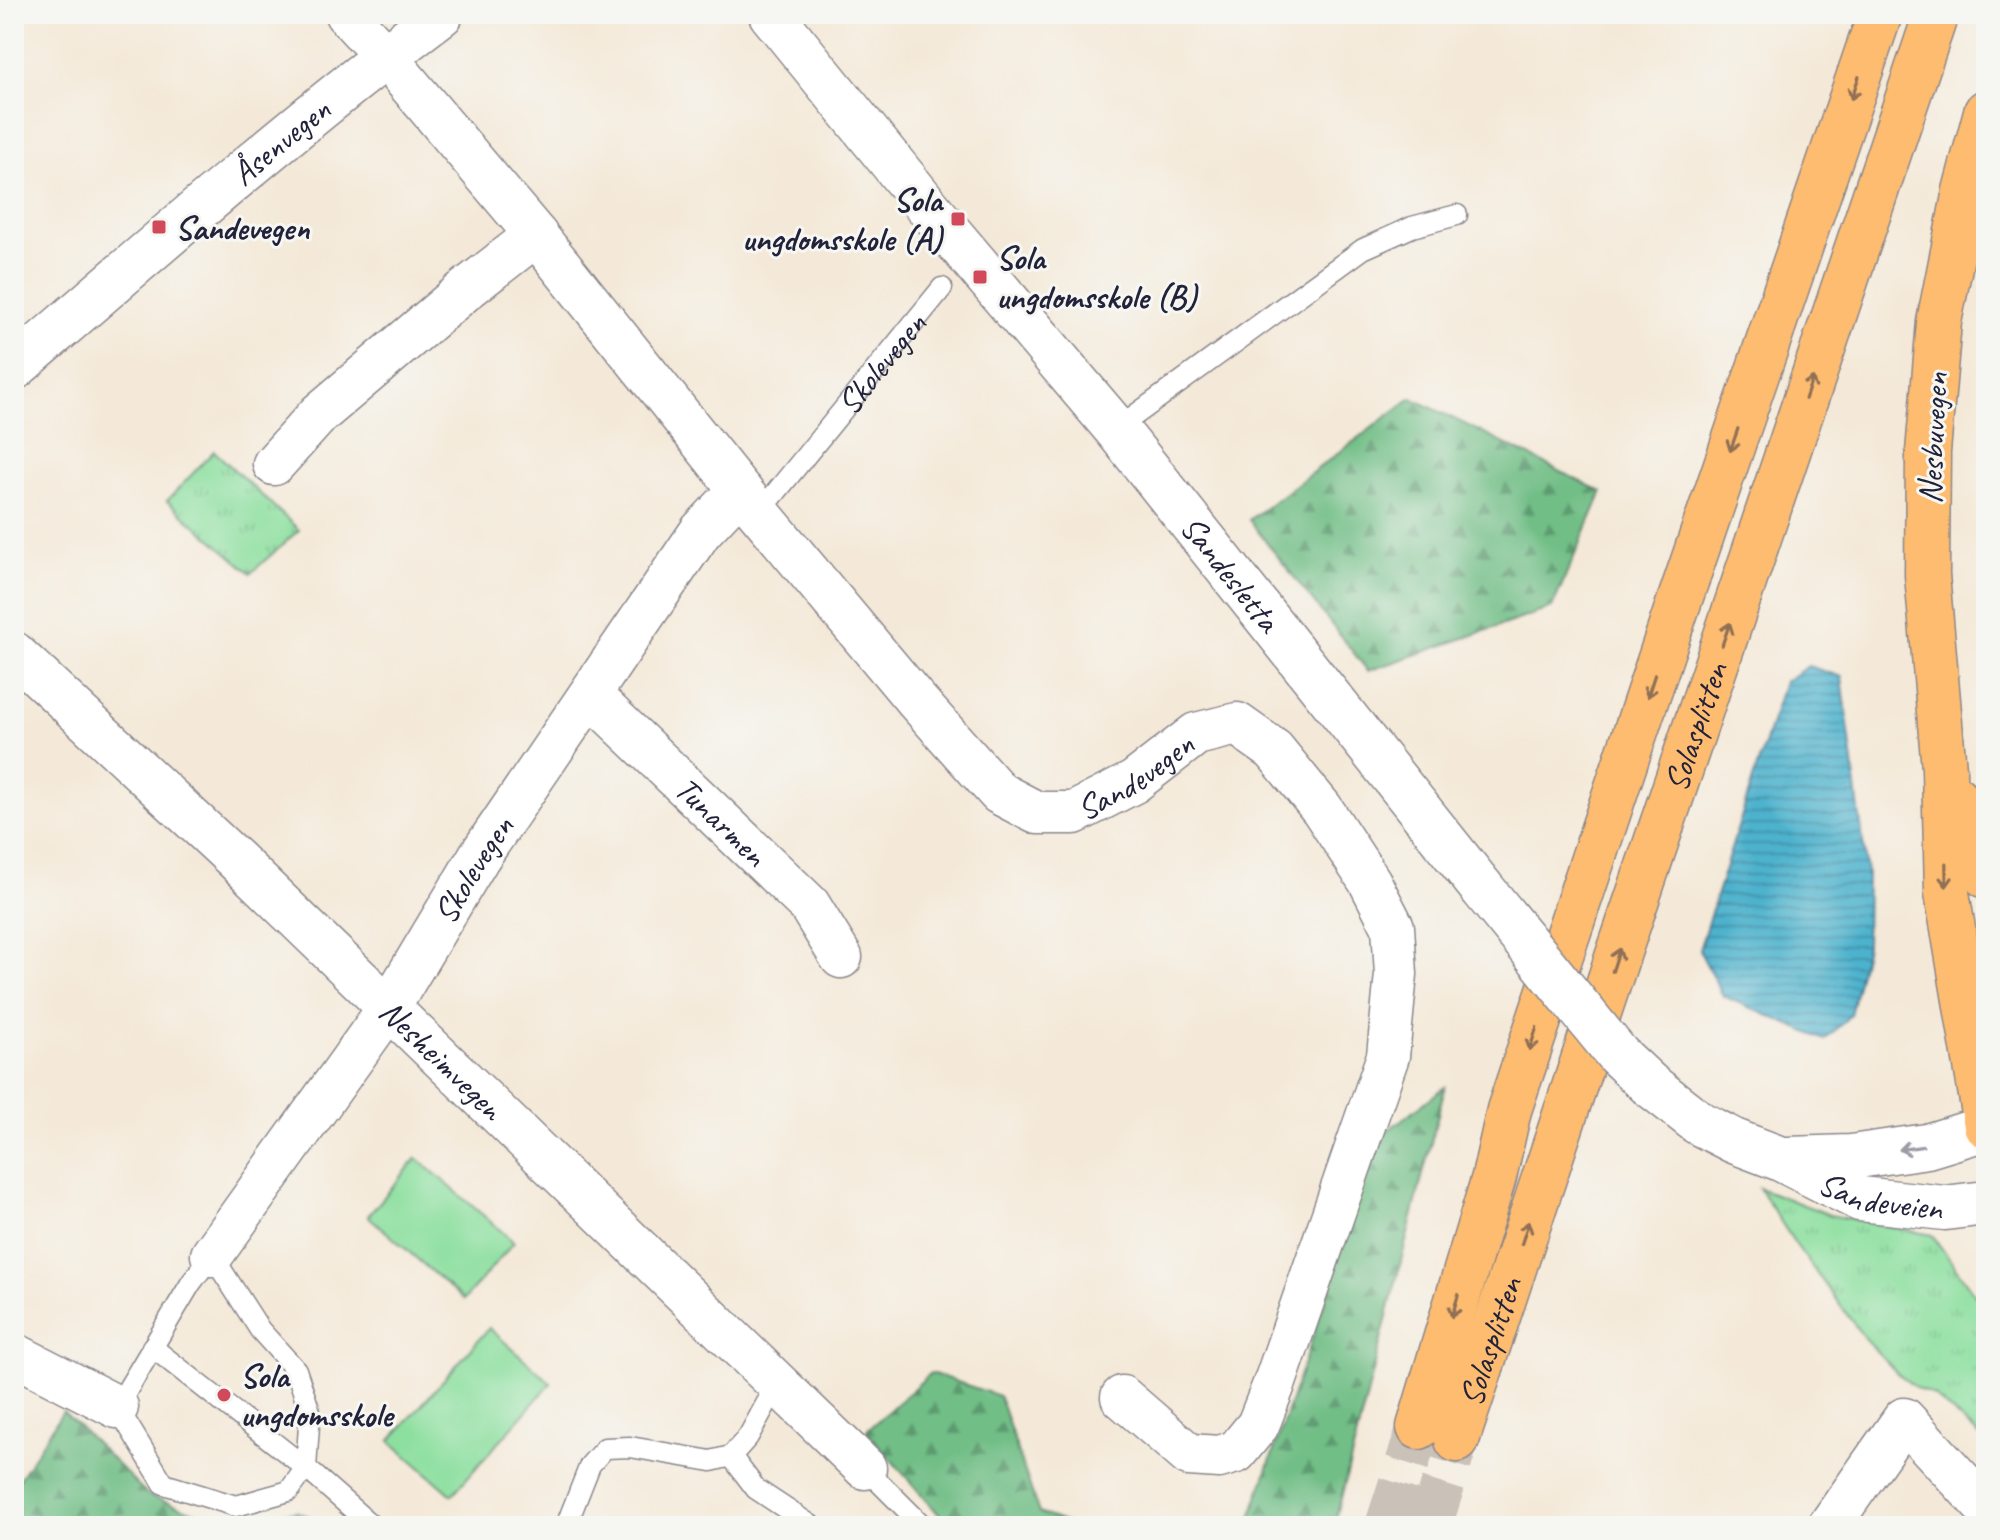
<svg xmlns="http://www.w3.org/2000/svg" width="2000" height="1540" viewBox="0 0 2000 1540" font-family="Caveat,sans-serif">
  <style>
    .grass { fill: url(#grass-tufts); stroke: #57806d; stroke-width: 2 }
    .forest { fill: url(#forest-firs); stroke: #4a7060; stroke-width: 2 }
    .garden { fill: #8cdf9f; stroke: #57806d; stroke-width: 2 }
    .water { fill: url(#water-rules); stroke: #386a84; stroke-width: 2 }
    .lines { fill: none; stroke-linecap: round; stroke-linejoin: round }
    .trunk-tunnel { stroke: #cac1b9; stroke-width: 44; stroke-dasharray: 44 22; stroke-linecap: butt }
    .service-casing { stroke: #8b868a; stroke-width: 23 }
    .minor-casing { stroke: #8b868a; stroke-width: 45 }
    .tertiary-casing { stroke: #8b868a; stroke-width: 47 }
    .primary-casing { stroke: #8b868a; stroke-width: 47 }
    .trunk-casing { stroke: #8b868a; stroke-width: 47 }
    .service { stroke: #fff; stroke-width: 20 }
    .minor { stroke: #fff; stroke-width: 42 }
    .tertiary { stroke: #fff; stroke-width: 44 }
    .primary { stroke: #fdbc6f; stroke-width: 44 }
    .trunk { stroke: #fdbc6f; stroke-width: 44 }
    .tertiary-bridge-casing { stroke: #8b868a; stroke-width: 47; stroke-linecap: butt }
    .tertiary-bridge { stroke: #fff; stroke-width: 44 }
    .oneway { stroke: #906f55 }
    .oneway2 { stroke: #9c9ca7 }
    .poi-dot { fill: #d1495b; stroke: #f6f6f2; stroke-width: 3 }
    .labels { text-anchor: middle; stroke-width: 6; stroke-linejoin: round; paint-order: stroke }
    .street-label { font-size: 34px; fill: #22223b; stroke: #f6f6f2 }
    .poi-label { font-size: 34px; font-weight: bold; fill: #22223b; stroke: #f6f6f2; text-anchor: start }
  </style>
  <defs>
    <pattern id="grass-tufts" width="24" height="20" patternUnits="userSpaceOnUse" patternTransform="scale(2)"><rect width="24" height="20" fill="#8cdf9f"/><path d="M3 7l-1-3M5 7V3M7 7l1-3M15 17l-1-3M17 17v-4M19 17l1-3" fill="none" stroke="#78bf8a"/></pattern>
    <pattern id="forest-firs" width="22" height="20" patternUnits="userSpaceOnUse" patternTransform="scale(2)"><rect width="22" height="20" fill="#71be86"/><path d="M5 1l3.5 6h-7zM16 11l3.5 6h-7z" fill="#5c9a6f"/></pattern>
    <pattern id="water-rules" width="6" height="5" patternUnits="userSpaceOnUse" patternTransform="scale(2)"><rect width="6" height="5" fill="#4eb2cd"/><path d="M0 2.5h6" fill="none" stroke="#4090a8"/></pattern>
  </defs>
  <rect width="100%" height="100%" fill="#f6f6f2"/>
  <filter id="ink" filterUnits="userSpaceOnUse"><feTurbulence type="fractalNoise" baseFrequency=".0125" numOctaves="2"/><feDisplacementMap in="SourceGraphic" scale="16" xChannelSelector="R" yChannelSelector="G"/><feConvolveMatrix kernelMatrix="1 2 1 2 8 2 1 2 1" color-interpolation-filters="sRGB"/></filter>
  <filter id="wash" filterUnits="userSpaceOnUse"><feTurbulence type="fractalNoise" baseFrequency=".006" numOctaves="4" result="noise"/><feDisplacementMap in="SourceGraphic" scale="32" xChannelSelector="R" yChannelSelector="G"/><feGaussianBlur stdDeviation="1.8" result="paint"/><feColorMatrix in="noise" values="0 0 0 0 0 0 0 0 0 0 0 0 0 0 0 0 0 1.4 0 .05"/><feComposite in="paint" operator="in"/></filter>
  <g filter="url(#wash)">
    <rect width="100%" height="100%" fill="#f4e9d8"/>
    <!-- grass -->
    <path class="grass" d="M214 451 299 530 251 573 167 501Z
      M1759 1188 1830 1215 1932 1235 1986 1310V1442L1934 1396 1916 1388 1898 1374 1865 1339 1796 1245Z"/>
    <!-- forest -->
    <path class="forest" d="M1412 398 1602 492 1552 608 1368 671 1249 520Z
      M1445 1087 1334 1526H1248L1328 1292 1368 1145Z
      M931 1373 999 1396 1039 1513 1075 1526H949L866 1431Z
      M63 1411 149 1496 220 1521 296 1511 330 1526H14V1487Z"/>
    <!-- garden -->
    <path class="garden" d="M417 1158 514 1242 464 1300 368 1216Z
      M489 1328 551 1383 452 1495 390 1441Z"/>
    <!-- water -->
    <path class="water" d="M1808 666 1842 677 1867 873 1866 946 1850 1015 1825 1040 1723 996 1699 950 1784 682Z"/>
  </g>
  <g filter="url(#ink)">
    <g class="lines">
      <!-- trunk-tunnel -->
      <path class="trunk-tunnel" d="M1387 1526 1419 1427
        M1430 1526 1457 1440"/>
      <defs>
        <g id="service">
          <path d="M1116 429 1363 249 1412 227 1457 215"/>
          <path id="s1" d="M760 512 942 288"/>
          <path d="M212 1255 260 1330 296 1370 310 1412 306 1468 289 1491 236 1506 164 1484 117 1407 191 1283Z"/>
          <path d="M152 1347 306 1468 372 1526"/>
          <path d="M731 1456 756 1489 812 1526"/>
          <path d="M865 1468 923 1526"/>
          <path d="M566 1526 590 1465 605 1448 630 1447 711 1461 731 1456 748 1437 777 1384"/>
        </g>
        <g id="minor">
          <path id="s2" d="M346 14 385 56 536 235 740 490 915 699 999 793 1037 813H1074L1134 782 1196 734 1237 724 1274 750 1322 809 1370 882 1393 927 1396 974 1388 1056 1275 1382 1258 1425 1236 1452 1219 1457 1189 1455 1122 1397"/>
          <path d="M274 464 319 414 464 291 536 235"/>
          <path id="s3" d="M14 653 236 860 865 1468"/>
          <path id="s4" d="M590 695 809 905 841 957"/>
          <path id="s5" d="M212 1255 388 1009 479 857 701 531 740 490"/>
          <path d="M14 1354 117 1407"/>
          <path d="M1829 1526 1904 1419 1986 1508"/>
        </g>
        <g id="tertiary">
          <path id="s6" d="M771 14 932 212 1116 429 1481 887"/>
          <path id="s7" d="M14 368C154 247 293 125 441 14"/>
          <path id="s8" d="M1699 1123 1734 1141 1781 1159 1860 1199 1945 1208 1986 1203"/>
          <path d="M1787 1159 1851 1157 1927 1146 1986 1128"/>
        </g>
        <path id="primary" d="M1986 112 1965 191 1939 322 1928 452 1927 575 1944 769 1947 893 1986 1125
          M1956 798 1986 876"/>
        <g id="trunk">
          <path d="M1419 1427 1494 1177 1509 1110 1675 614 1880 14"/>
          <path id="s9" d="M1457 1440 1617 958 1936 14"/>
        </g>
      </defs>
      <!-- service casing -->
      <use href="#service" class="service-casing"/>
      <!-- minor casing -->
      <use href="#minor" class="minor-casing"/>
      <!-- tertiary casing -->
      <use href="#tertiary" class="tertiary-casing"/>
      <!-- primary casing -->
      <use href="#primary" class="primary-casing"/>
      <!-- trunk casing -->
      <use href="#trunk" class="trunk-casing"/>
      <!-- service -->
      <use href="#service" class="service"/>
      <!-- minor -->
      <use href="#minor" class="minor"/>
      <!-- tertiary -->
      <use href="#tertiary" class="tertiary"/>
      <!-- primary -->
      <use href="#primary" class="primary"/>
      <!-- trunk -->
      <use href="#trunk" class="trunk"/>
      <defs>
        <path id="tertiary-bridge" d="M1481 887 1618 1055 1649 1084 1699 1123"/>
      </defs>
      <!-- tertiary-bridge casing -->
      <use href="#tertiary-bridge" class="tertiary-bridge-casing"/>
      <!-- tertiary-bridge -->
      <use href="#tertiary-bridge" class="tertiary-bridge"/>
    </g>
    <!-- one-way arrows -->
    <defs><path id="oneway-shaft" d="M-6 0H5M1.5-3L5.5 0L1.5 3" fill="none" stroke-width="1.6" stroke-linecap="round" stroke-linejoin="round" transform="scale(2)"/></defs>
    <g class="oneway">
      <use href="#oneway-shaft" transform="translate(1855 88) rotate(109)"/>
      <use href="#oneway-shaft" transform="translate(1809 388) rotate(-71)"/>
      <use href="#oneway-shaft" transform="translate(1734 440) rotate(109)"/>
      <use href="#oneway-shaft" transform="translate(1726 634) rotate(-71)"/>
      <use href="#oneway-shaft" transform="translate(1651 686) rotate(108)"/>
      <use href="#oneway-shaft" transform="translate(1946 875) rotate(89)"/>
      <use href="#oneway-shaft" transform="translate(1616 960) rotate(-72)"/>
      <use href="#oneway-shaft" transform="translate(1533 1039) rotate(108)"/>
      <use href="#oneway-shaft" transform="translate(1525 1233) rotate(-72)"/>
      <use href="#oneway-shaft" transform="translate(1455 1306) rotate(107)"/>
    </g>
    <use class="oneway2" href="#oneway-shaft" transform="translate(1911 1148) rotate(172)"/>
  </g>
  <!-- markers -->
  <g class="poi-dot">
    <rect x="950" y="211" width="16" height="16" rx="4"/>
    <rect x="151" y="219" width="16" height="16" rx="4"/>
    <rect x="972" y="269" width="16" height="16" rx="4"/>
    <circle cx="224" cy="1395" r="8"/>
  </g>
  <g class="labels">
    <!-- street labels -->
    <g class="street-label">
      <text dy="12" stroke="none"><textPath href="#s7" startOffset="350">Åsenvegen</textPath></text>
      <text dy="12" stroke="none"><textPath href="#s1" startOffset="192">Skolevegen</textPath></text>
      <text transform="translate(1932 438) rotate(-87)" y="12">Nesbuvegen</text>
      <text dy="12" stroke="none"><textPath href="#s6" startOffset="724">Sandesletta</textPath></text>
      <text dy="12" stroke="none"><textPath href="#s9" startOffset="752">Solasplitten</textPath></text>
      <text dy="12" stroke="none"><textPath href="#s2" startOffset="1168">Sandevegen</textPath></text>
      <text dy="12" stroke="none"><textPath href="#s4" startOffset="182">Tunarmen</textPath></text>
      <text dy="12" stroke="none"><textPath href="#s5" startOffset="466">Skolevegen</textPath></text>
      <text dy="12" stroke="none"><textPath href="#s3" startOffset="590">Nesheimvegen</textPath></text>
      <text dy="12" stroke="none"><textPath href="#s8" startOffset="198">Sandeveien</textPath></text>
      <text dy="12" stroke="none"><textPath href="#s9" startOffset="104">Solasplitten</textPath></text>
    </g>
    <!-- poi labels -->
    <g class="poi-label">
      <text x="942" y="211" text-anchor="end">Sola<tspan x="942" dy="39">ungdomsskole (A)</tspan></text>
      <text x="175" y="239">Sandevegen</text>
      <text x="996" y="269">Sola<tspan x="996" dy="39">ungdomsskole (B)</tspan></text>
      <text x="240" y="1387">Sola<tspan x="240" dy="39">ungdomsskole</tspan></text>
    </g>
  </g>
  <!-- margin -->
  <rect width="2000" height="1540" fill="none" stroke="#f6f6f2" stroke-width="48"/>
</svg>
